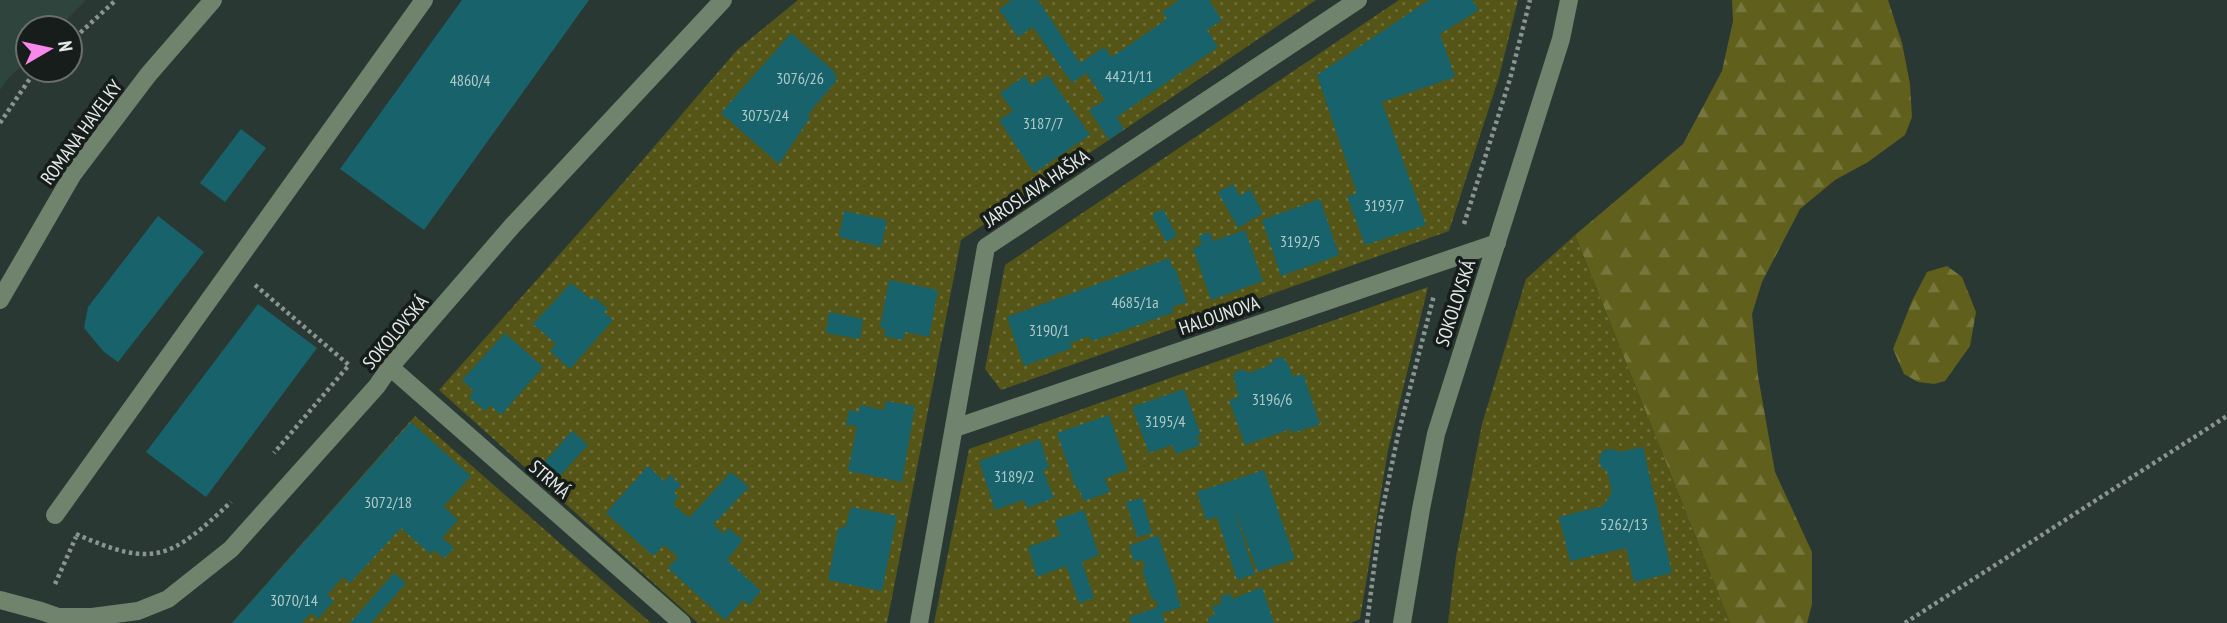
<svg xmlns="http://www.w3.org/2000/svg" width="2227" height="623" viewBox="0 0 2227 623" font-family="'PT Sans Narrow',sans-serif">
  <style>
    .built { fill: #2f443d }
    .forest { fill: url(#forest-firs) }
    .park { fill: url(#park-dots) }
    .building { fill: #18636b }
    .lines { fill: none; stroke-linecap: round; stroke-linejoin: round }
    .path { stroke: #8a9591; stroke-width: 4.5; stroke-dasharray: 3.5 3.5; stroke-linecap: butt }
    .minor { stroke: #70836d; stroke-width: 18 }
    .labels { text-anchor: middle; stroke-width: 7; stroke-linejoin: round; paint-order: stroke }
    .number-label { font-size: 16px; fill: #b0c9c9 }
    .street-label { font-size: 19px; fill: #e3ebe8; stroke: #171d1b }
  </style>
  <defs>
    <pattern id="forest-firs" width="22" height="20" patternUnits="userSpaceOnUse" patternTransform="scale(1.75)"><rect width="22" height="20" fill="#60601c"/><path d="M5 1l3.5 6h-7zM16 11l3.5 6h-7z" fill="#77773d"/></pattern>
    <pattern id="park-dots" width="8" height="8" patternUnits="userSpaceOnUse" patternTransform="scale(1.75)"><rect width="8" height="8" fill="#555517"/><path d="M2 2h.1M6 6h.1" fill="none" stroke="#6d6e39" stroke-width="1.8" stroke-linecap="round"/></pattern>
  </defs>
  <rect width="100%" height="100%" fill="#2a3833"/>
  <!-- built -->
  <path class="built" d="M0 0H86L58 28H28V59L7 80 0 90Z"/>
  <!-- forest -->
  <path class="forest" d="M1732 0H1888L1902 43 1910 84 1912 117 1905 135 1868 162 1835 180 1800 209 1762 282 1752 314 1758 376 1775 472 1812 552V604L1807 623H1730L1575 235 1683 144 1722 71 1733 21Z
    M1947 266 1962 277 1976 312 1970 346 1945 381 1934 384 1918 382 1904 374 1893 349 1912 301 1927 272Z"/>
  <!-- park -->
  <path class="park" d="M798 0H1316L961 240 887 623H698L439 390 622 184 737 50Z
    M1399 0H1518L1499 77 1449 231 1001 390 985 369 1005 265Z
    M1575 235 1730 623H1448L1456 557 1482 424 1526 279Z
    M1428 287 1388 450 1360 619 1350 623H934L969 449Z
    M415 416 651 623H232Z"/>
  <!-- building -->
  <path class="building" d="M462 0H589L424 230 340 169Z
    M1012 0H1038L1080 63 1104 47 1112 57 1167 19 1162 12 1179 0H1209L1222 20 1207 30 1218 47 1117 117 1124 129 1109 140 1089 110 1105 100 1086 73 1072 83 1033 27 1018 37 999 9Z
    M1429 0H1472L1479 10 1440 34 1455 77 1382 102 1426 225 1365 245 1347 196 1357 193 1317 75Z
    M791 33 836 73 834 75 838 79 808 114 811 116 779 164 721 113Z
    M1048 75 1090 135 1034 173 999 120 1013 111 1000 93 1025 76 1031 86Z
    M241 129 266 148 225 202 200 183Z
    M1233 184 1240 196 1250 189 1263 213 1238 228 1218 192Z
    M1320 199 1339 255 1281 276 1262 220Z
    M1163 209 1177 236 1166 242 1152 215Z
    M844 211 887 220 881 247 839 237Z
    M158 216 204 252 118 362 104 352 84 328 88 307Z
    M1245 230 1263 281 1211 300 1193 248 1202 245 1199 236 1210 232 1213 241Z
    M1169 258 1173 269 1175 268 1187 302 1172 307 1174 312 1114 334 1091 341 1089 336 1070 343 1072 348 1024 366 1007 317Z
    M889 280 938 290 929 337 905 332 903 340 884 336 886 329 880 328Z
    M571 283 592 300 594 297 608 309 604 312 613 320 570 369 550 351 556 344 533 324Z
    M258 304 317 348 206 497 146 452Z
    M829 312 863 319 860 339 826 333Z
    M505 333 543 367 501 415 490 405 485 411 469 397 474 391 462 380Z
    M1281 357 1287 362 1293 377 1303 374 1320 424 1293 433 1291 429 1245 445 1229 400 1239 397 1233 375 1239 370H1244L1249 373 1270 365 1274 359Z
    M1184 389 1201 435 1197 436 1200 445 1176 454 1172 445 1149 453 1132 407Z
    M886 401 915 406 902 482 848 471 857 426 846 425 849 410 859 412 860 405 884 410Z
    M1109 415 1128 470 1105 478 1110 492 1084 501 1078 487 1076 488 1057 433Z
    M411 422 471 476 444 506 436 499 458 520 442 538 454 548 444 558 435 551 429 553 401 528 350 583 343 577 327 595 334 601 318 619 311 613 302 623H232Z
    M572 431 588 445 549 488 534 474Z
    M1040 439 1049 468 1043 470 1054 498 1027 508 1024 500 995 510 979 461Z
    M1643 447 1672 573 1634 582 1626 548 1570 561 1559 517 1603 506 1612 492 1607 471 1601 467 1599 458 1604 450 1613 449 1619 452Z
    M648 466 664 481 670 475 681 485 674 492 678 497 673 504 689 518 731 472 749 487 713 525 724 534 728 528 743 540 727 560 761 591 749 605 743 600 725 620 668 568 678 557 664 545 653 556 606 513Z
    M1264 470 1295 559 1258 572 1232 503 1255 574 1237 580 1217 517 1206 520 1197 492Z
    M1142 498 1152 533 1137 537 1126 502Z
    M851 507 897 516 882 591 828 580 838 529 846 526Z
    M1084 510 1099 555 1082 562 1094 598 1079 603 1066 566 1037 577 1028 547 1060 536 1055 520Z
    M1158 535 1177 591 1176 592 1181 607 1162 613 1165 623H1131L1129 617 1158 607 1155 599 1152 600 1142 569 1145 568 1142 559 1134 562 1129 546Z
    M394 573 406 583 371 623H350Z
    M1262 587 1274 623H1209L1207 618 1215 615 1212 607 1222 603 1220 597 1230 593 1232 599Z"/>
  <g class="lines">
    <!-- path -->
    <path class="path" d="M70 42 116 0
      M0 123 31 77 39 70
      M1464 224 1510 79 1530 0
      M255 285 349 365 274 453
      M76 534C155 569 171 558 231 502
      M55 584 76 537
      M1367 623 1380 521 1398 435 1434 295
      M1905 623 2227 416"/>
    <!-- minor -->
    <path class="minor" d="M0 300 73 174 148 75 213 0
      M390 367 682 623
      M955 428 1497 243
      M55 515 424 0
      M0 600 41 611 58 617H92L138 611 168 599 231 549 377 386 390 367 513 225 723 0
      M919 623 986 247 1358 0
      M1402 623 1421 509 1436 434 1561 39 1569 0"/>
  </g>
  <g class="labels">
    <!-- number labels -->
    <g class="number-label">
      <text x="1129" y="82">4421/11</text>
      <text x="800" y="84">3076/26</text>
      <text x="470" y="86">4860/4</text>
      <text x="765" y="121">3075/24</text>
      <text x="1043" y="129">3187/7</text>
      <text x="1384" y="211">3193/7</text>
      <text x="1300" y="247">3192/5</text>
      <text x="1135" y="308">4685/1a</text>
      <text x="1049" y="336">3190/1</text>
      <text x="1272" y="405">3196/6</text>
      <text x="1165" y="427">3195/4</text>
      <text x="1014" y="482">3189/2</text>
      <text x="388" y="508">3072/18</text>
      <text x="1624" y="530">5262/13</text>
      <text x="294" y="606">3070/14</text>
    </g>
    <!-- street labels -->
    <g class="street-label">
      <text transform="translate(81 132) rotate(-54)" y="7">ROMANA HAVELKY</text>
      <text transform="translate(1036 188) rotate(-34)" y="7">JAROSLAVA HAŠKA</text>
      <text transform="translate(1455 303) rotate(-72)" y="7">SOKOLOVSKÁ</text>
      <text transform="translate(1219 315) rotate(-19)" y="7">HALOUNOVA</text>
      <text transform="translate(395 332) rotate(-50)" y="7">SOKOLOVSKÁ</text>
      <text transform="translate(550 479) rotate(41)" y="7">STRMÁ</text>
    </g>
  </g>
  <!-- north arrow -->
  <g transform="translate(49 49) rotate(81)"><circle r="33" fill="#171d1b" stroke="#696f6d" stroke-width="2"/>
  <path d="M0-5L12 26L0 18L-12 26Z" fill="#f888ea"/>
  <text y="-10" font-size="19" font-weight="bold" text-anchor="middle" fill="#e3ebe8">N</text>
  </g>
</svg>
